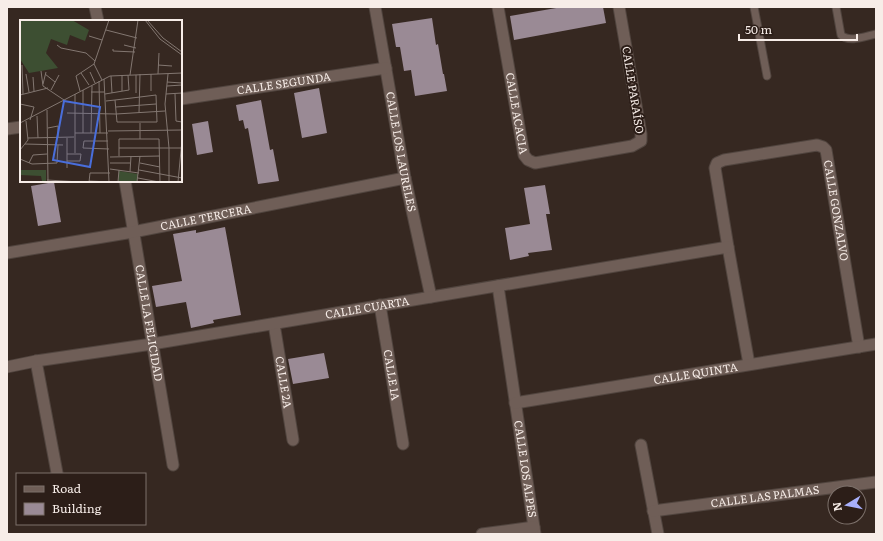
<svg xmlns="http://www.w3.org/2000/svg" width="883" height="541" viewBox="0 0 883 541" font-family="Literata,serif">
  <style>
    .building { fill: #9a8a95 }
    .lines { fill: none; stroke-linecap: round; stroke-linejoin: round }
    .service-casing { stroke: #51453f; stroke-width: 9 }
    .minor-casing { stroke: #51453f; stroke-width: 13 }
    .service { stroke: #6f5e57; stroke-width: 7 }
    .minor { stroke: #6f5e57; stroke-width: 11 }
    .labels { text-anchor: middle; stroke-width: 4; stroke-linejoin: round; paint-order: stroke }
    .street-label { font-size: 11px; fill: #f7ede8; stroke: #2c1e18 }
    .inset-road { fill: none; stroke: #837771; stroke-width: 1 }
    .view { fill: #496edb; fill-opacity: 0.15; stroke: #496edb; stroke-width: 2 }
    .inset-edge { fill: none; stroke: #f7ede8; stroke-width: 2 }
  </style>
  <rect width="100%" height="100%" fill="#362821"/>
  <!-- building -->
  <path class="building" d="M562 7H603L606 23 514 40 510 16Z
    M432 18 436 45 438 44 443 74H444L447 91 415 96 411 70 404 71 400 47H396L392 24Z
    M319 88 327 133 302 138 294 93Z
    M261 100 270 150 273 149 279 181 258 184 248 128 245 129 243 120 239 121 236 105Z
    M208 121 213 152 197 155 192 124Z
    M54 182 61 222 38 226 31 186Z
    M545 185 550 214H546L552 250 528 253 529 256 510 260 505 228 530 224 524 188Z
    M225 227 241 315 213 320 214 323 191 328 186 302 156 307 152 286 182 281 173 234 196 230V233Z
    M324 353 329 378 293 384 288 359Z"/>
  <g class="lines">
    <defs>
      <path id="service" d="M754 7 767 76
        M836 7 841 35C849 43 866 36 876 34"/>
      <g id="minor">
        <path d="M95 7 98 21"/>
        <path id="s1" d="M375 7 405 178 431 297"/>
        <path id="s2" d="M498 7 524 155 528 160 535 163 632 146 641 141V134L619 7"/>
        <path id="s3" d="M181 99 386 68"/>
        <path d="M7 129 21 127"/>
        <path id="s4" d="M125 181 173 465"/>
        <path id="s5" d="M7 253 133 232 405 178"/>
        <path id="s6" d="M498 286 535 534"/>
        <path id="s7" d="M380 305 403 444"/>
        <path id="s8" d="M274 324 293 440"/>
        <path d="M36 361 57 473"/>
        <path id="s9" d="M749 364 728 247 715 168 717 163 724 160 817 145 823 147 826 150 859 347"/>
        <path id="s10" d="M7 367 36 361 152 344 728 247"/>
        <path id="s11" d="M515 403 876 344"/>
        <path d="M641 445 658 534"/>
        <path id="s12" d="M653 511 876 482"/>
        <path d="M482 534 534 527"/>
      </g>
    </defs>
    <!-- service casing -->
    <use href="#service" class="service-casing"/>
    <!-- minor casing -->
    <use href="#minor" class="minor-casing"/>
    <!-- service -->
    <use href="#service" class="service"/>
    <!-- minor -->
    <use href="#minor" class="minor"/>
  </g>
  <g class="labels">
    <!-- street labels -->
    <g class="street-label">
      <text dy="4" stroke="none"><textPath href="#s3" startOffset="104">CALLE SEGUNDA</textPath></text>
      <text transform="translate(633 90) rotate(81)" y="4">CALLE PARAÍSO</text>
      <text dy="4" stroke="none"><textPath href="#s2" startOffset="108">CALLE ACACIA</textPath></text>
      <text dy="4" stroke="none"><textPath href="#s1" startOffset="147">CALLE LOS LAURELES</textPath></text>
      <text dy="4" stroke="none"><textPath href="#s9" startOffset="378">CALLE GONZALVO</textPath></text>
      <text dy="4" stroke="none"><textPath href="#s5" startOffset="202">CALLE TERCERA</textPath></text>
      <text dy="4" stroke="none"><textPath href="#s10" startOffset="365">CALLE CUARTA</textPath></text>
      <text dy="4" stroke="none"><textPath href="#s4" startOffset="144">CALLE LA FELICIDAD</textPath></text>
      <text dy="4" stroke="none"><textPath href="#s11" startOffset="183">CALLE QUINTA</textPath></text>
      <text dy="4" stroke="none"><textPath href="#s7" startOffset="71">CALLE 1A</textPath></text>
      <text dy="4" stroke="none"><textPath href="#s8" startOffset="59">CALLE 2A</textPath></text>
      <text dy="4" stroke="none"><textPath href="#s6" startOffset="185">CALLE LOS ALPES</textPath></text>
      <text dy="4" stroke="none"><textPath href="#s12" startOffset="113">CALLE LAS PALMAS</textPath></text>
    </g>
  </g>
  <!-- overview -->
  <g transform="translate(20 20)">
    <rect width="162" height="162" fill="#362821"/>
    <path d="M0 0H52L69 10 65 21 50 15 47 25 31 19 26 33 38 48 9 53 0 39ZM0 150H26V161H22L21 156 0 155ZM99 151 118 154 117 162H98Z" fill="#3d4f32"/>
    <path class="inset-road" d="M125 0 140 19 162 35M127 0 143 18 162 32M86 10 117 18M69 16 82 20M37 25 41 28 66 33 75 41M104 25 116 28M93 29V31L115 32M74 44 82 60M2 45 3 74M138 45 152 46M21 51 23 66M70 52 75 63M61 53 69 65M6 54 9 72M25 54 35 62M131 54V71M138 54 139 33M148 54 145 84 149 128V162M102 55V71M110 55 118 0M116 55V73M91 56 92 73M13 57 14 71M84 59 89 162M79 61 80 113M147 62 162 63M23 64 26 52M23 66 44 80M147 66 162 65M31 70 39 55M63 70V113M60 71 56 56 74 44 89 0M71 72H84M85 74 109 70 108 55M146 74 162 73M155 74 156 101 162 102M0 75 28 68M86 81 95 80 120 77 136 75 137 102H97L95 80M0 84 14 87 10 100M96 87 136 84M27 90 28 162M47 93 96 94 145 91M119 93 120 54M17 96 18 118M0 103 90 56 162 53M28 108 38 106V117M88 111 162 110M55 113H88M71 113 72 66M8 118 54 117M120 119V103M88 121H64L63 128 89 129M5 124 43 125M99 128H162M0 130 8 120 6 101M55 133V74M99 136V119H139L140 162M90 137 140 136M0 139 12 144 37 143 38 125M47 141H60L61 134H47M9 143 13 135 27 134M90 143H110M120 143 140 147M47 148V118M90 149 119 153M119 150 162 158M110 152 111 136M118 158 139 162M27 160 60 162M69 161 90 162M69 162 70 153H90M98 162 99 150M117 162 120 136M158 162 162 120"/>
    <path class="view" d="M44 81 80 87 70 147 33 140Z"/>
    <rect width="162" height="162" class="inset-edge"/>
  </g>
  <!-- border -->
  <rect width="883" height="541" fill="none" stroke="#f7ede8" stroke-width="16"/>
  <!-- legend -->
  <rect x="16" y="473" width="130" height="52" fill="#2c1e18" stroke="#7d716b"/>
  <rect x="24" y="486" width="20" height="6" fill="#6f5e57" stroke="#7d716b"/>
  <text x="52" y="493" font-size="12" fill="#f7ede8">Road</text>
  <rect x="24" y="503" width="20" height="12" fill="#9a8a95" stroke="#7d716b"/>
  <text x="52" y="513" font-size="12" fill="#f7ede8">Building</text>
  <!-- north arrow -->
  <g transform="translate(847 505) rotate(260)"><circle r="19" fill="#2c1e18" stroke="#7d716b"/>
  <path d="M0-3L7 15L0 10L-7 15Z" fill="#a8b0fc"/>
  <text y="-6" font-size="11" font-weight="bold" text-anchor="middle" fill="#f7ede8">N</text>
  </g>
  <!-- scale -->
  <path d="M739 34v6h118v-6" fill="none" stroke="#f7ede8" stroke-width="2"/>
  <text x="745" y="34" font-size="12" fill="#f7ede8" stroke="#2c1e18" stroke-width="3" paint-order="stroke">50 m</text>
</svg>
